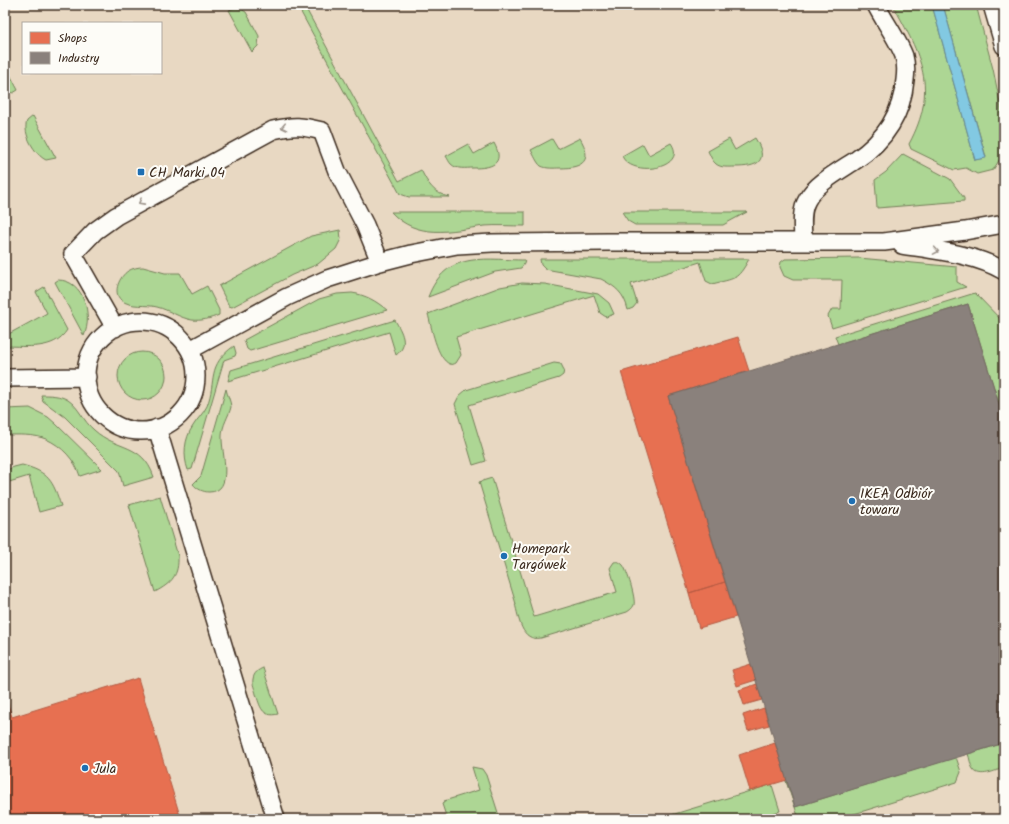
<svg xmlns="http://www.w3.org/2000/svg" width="1009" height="824" viewBox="0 0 1009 824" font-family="Kalam,sans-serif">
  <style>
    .built { fill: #e8d8c2; fill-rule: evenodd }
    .green { fill: #add694; stroke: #748059 }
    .water { fill: #82c9e2; stroke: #668994 }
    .shops { fill: #e76f51; stroke: #b35a42 }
    .industry { fill: #8a817c; stroke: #726760 }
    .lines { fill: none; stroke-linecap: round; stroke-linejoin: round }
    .lane-casing { stroke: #3b2a1e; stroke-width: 20 }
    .lane { stroke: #fdfcf7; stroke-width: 17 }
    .oneway { stroke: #9c938a }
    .poi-dot { fill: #1f6fb2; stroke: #fdfcf7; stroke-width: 1.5 }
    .labels { text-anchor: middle; stroke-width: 4; stroke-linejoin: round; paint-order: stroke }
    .poi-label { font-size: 14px; fill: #3b2a1e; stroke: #fdfcf7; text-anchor: start }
  </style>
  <rect width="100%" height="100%" fill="#f3ecdf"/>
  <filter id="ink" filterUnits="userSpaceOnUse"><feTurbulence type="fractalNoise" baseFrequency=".025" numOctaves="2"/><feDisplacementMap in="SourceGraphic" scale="8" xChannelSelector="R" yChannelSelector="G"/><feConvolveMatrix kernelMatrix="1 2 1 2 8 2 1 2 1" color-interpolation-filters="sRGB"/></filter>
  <g filter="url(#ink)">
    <!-- built -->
    <path class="built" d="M5 5H1004V819H5ZM23 23H161V73H23Z"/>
    <!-- green -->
    <path class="green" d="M297 5H304L399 181 421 170C428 184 434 194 450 197H409L400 194Z
      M893 5H932L975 160 986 157 943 5H976L993 69 1000 103 1004 128V158L1000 159 993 170 977 174 966 168 954 170 911 149 909 144C939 88 921 56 893 5Z
      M235 8 241 9 246 12 259 36 258 46 252 52 229 10Z
      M5 65 18 90 13 93 5 90Z
      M33 116 56 158 46 160C35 155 22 133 27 121Z
      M580 138C593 160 584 168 560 168 554 168 547 169 541 166 537 163 534 155 531 150L552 139 558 149Z
      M755 138C770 162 757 167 735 167 728 167 721 168 716 164 712 161 710 155 708 151L729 139 735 150Z
      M494 143C506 165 490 168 473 168 466 168 457 170 451 164 449 162 448 159 446 156L468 144 474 154Z
      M671 143C689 169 631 178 622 156L643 144 649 155Z
      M903 154 950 179 964 198V201L877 208 875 180 886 172Z
      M391 212H525V226C511 226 497 225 484 226 451 231 417 240 391 212Z
      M622 212H747L723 225H635L628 221Z
      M340 230 341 239 336 249 318 264 292 275 232 307 229 306 219 286 311 236Z
      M859 258 957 267V282L966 287 832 328 828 316 832 309H841L842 280H793L784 276 780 267 781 262 785 259Z
      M540 259H749C737 281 735 278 712 284L706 281 700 262 631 284 637 303 633 308 628 310C624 293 616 287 601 279L545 269 541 265Z
      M525 260 524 264 521 268 495 272 428 297C446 250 484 260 525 260Z
      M143 267 165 273H180L192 294 207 286 219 310V315C210 319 201 321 192 320 180 318 169 310 157 307 146 304 131 308 121 300 112 292 120 276 128 271 133 268 138 267 143 267Z
      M58 280C84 280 93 315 84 336L55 282Z
      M522 283 545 284 598 294 609 303 614 314 606 317 600 313 594 295 456 337 461 355 456 363C454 364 452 365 450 364 437 360 431 325 428 314L500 287Z
      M44 287 67 330C54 351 26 346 5 346V336L47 313 36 292Z
      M352 293C366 295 376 301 387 310L250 351 247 349 244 340 319 299 337 294Z
      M975 293 1004 323V420L968 304 838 344 835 336Z
      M395 320C401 331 410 345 396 355L389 332 228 381 231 370Z
      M234 346 236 353 235 356 224 360 192 469 188 470C183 456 184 439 193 426 197 419 203 414 207 406 217 380 206 366 234 346Z
      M118 376a24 24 0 1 1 48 0a24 24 0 1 1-48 0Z
      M554 363 561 364 564 370 563 375 559 378 469 405 486 461 473 465 455 404 459 396 466 390Z
      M226 389C227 394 231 402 231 407 229 416 222 425 222 436 221 452 235 492 209 492 203 492 197 489 193 484L201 476Z
      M41 395C50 395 60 395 68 400 79 407 83 421 94 430 117 451 142 442 154 477L123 486 119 471 65 417 43 401Z
      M30 408 48 417 56 424 102 469 80 476C75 460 62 446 46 439 33 434 18 435 5 435V409Z
      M22 465C49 472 53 481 61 506L39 512 29 476 6 483 5 477 7 470 14 467Z
      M492 478 534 617 617 592 610 568 614 562C618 561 620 562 623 565 627 570 636 599 634 605 632 609 630 610 627 612L541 638C521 642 519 618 515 604H516L479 482Z
      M160 496 178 556C179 575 172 583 155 592L129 505Z
      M263 668 278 714C262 718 260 706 256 694 255 689 252 684 253 679 254 673 258 670 263 668Z
      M1004 743V768C996 770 979 779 973 769 970 765 970 758 968 754Z
      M956 757 961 772 957 782 838 819H799L786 781 795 807Z
      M472 767 482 769 486 775 500 819H447L442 804 444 801 479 790Z
      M773 784 772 785 780 811 754 819H658Z"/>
    <!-- water -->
    <path class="water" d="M932 5H943L986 158 975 160Z"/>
    <!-- shops -->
    <path class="shops" d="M738 337 749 371 668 396 725 582 689 593 621 372Z
      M725 582 736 617 699 628 689 593Z
      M751 664 756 680 737 686 732 670Z
      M138 678 181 819H5V699L6 698 12 717Z
      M757 684 762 700 744 705 739 690Z
      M764 708 769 725 748 731 743 715Z
      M775 743 787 780 750 791 739 755Z"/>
    <!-- industry -->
    <path class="industry" d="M968 304 1004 420V743L795 807 668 396Z"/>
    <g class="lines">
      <defs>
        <path id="lane" d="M992 5 1004 46
          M803 242C803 229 800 212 807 200 815 184 841 170 856 160 884 141 902 114 905 80 906 72 906 63 904 56 898 40 884 21 876 5
          M902 245C934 250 976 254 1004 271
          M86 376a55 55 0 1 1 110 0a55 55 0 1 1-110 0Z
          M115 328 73 254 95 231 116 216 273 130C294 125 302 126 322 131L337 171 365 225 380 262
          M190 350 287 297 327 279 380 262 411 254 457 245 492 243 608 242H884L965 231 1004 224
          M5 378 87 377
          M157 428 276 819"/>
      </defs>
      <!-- lane casing -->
      <use href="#lane" class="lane-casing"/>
      <!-- lane -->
      <use href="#lane" class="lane"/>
    </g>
    <!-- one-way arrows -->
    <defs><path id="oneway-chevron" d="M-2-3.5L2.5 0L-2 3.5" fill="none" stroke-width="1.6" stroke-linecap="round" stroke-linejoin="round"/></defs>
    <g class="oneway">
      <use href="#oneway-chevron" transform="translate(284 127) rotate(168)"/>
      <use href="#oneway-chevron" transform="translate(141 202) rotate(152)"/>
      <use href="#oneway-chevron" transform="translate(936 251) rotate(10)"/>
    </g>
  </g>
  <!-- markers -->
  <g class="poi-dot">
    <rect x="137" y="168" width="8" height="8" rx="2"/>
    <circle cx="852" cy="501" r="4"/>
    <circle cx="504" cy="556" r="4"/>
    <circle cx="85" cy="768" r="4"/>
  </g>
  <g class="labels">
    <!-- poi labels -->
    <g class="poi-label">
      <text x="149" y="177">CH Marki 04</text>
      <text x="860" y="498">IKEA Odbiór<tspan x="860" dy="16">towaru</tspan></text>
      <text x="512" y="553">Homepark<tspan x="512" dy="16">Targówek</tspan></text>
      <text x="93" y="773">Jula</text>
    </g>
  </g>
  <!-- margin -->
  <rect width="1009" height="824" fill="none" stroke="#fdfcf7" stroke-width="20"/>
  <rect x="10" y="10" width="989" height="804" fill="none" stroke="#3b2a1e" stroke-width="1.5" filter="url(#ink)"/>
  <!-- legend -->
  <rect x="22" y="22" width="140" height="52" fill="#fdfcf7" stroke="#afa8a0"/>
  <rect x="30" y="32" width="20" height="12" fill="#e76f51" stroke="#afa8a0"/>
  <text x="58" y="42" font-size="12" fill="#3b2a1e">Shops</text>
  <rect x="30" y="52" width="20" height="12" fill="#8a817c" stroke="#afa8a0"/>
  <text x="58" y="62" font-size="12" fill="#3b2a1e">Industry</text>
</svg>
